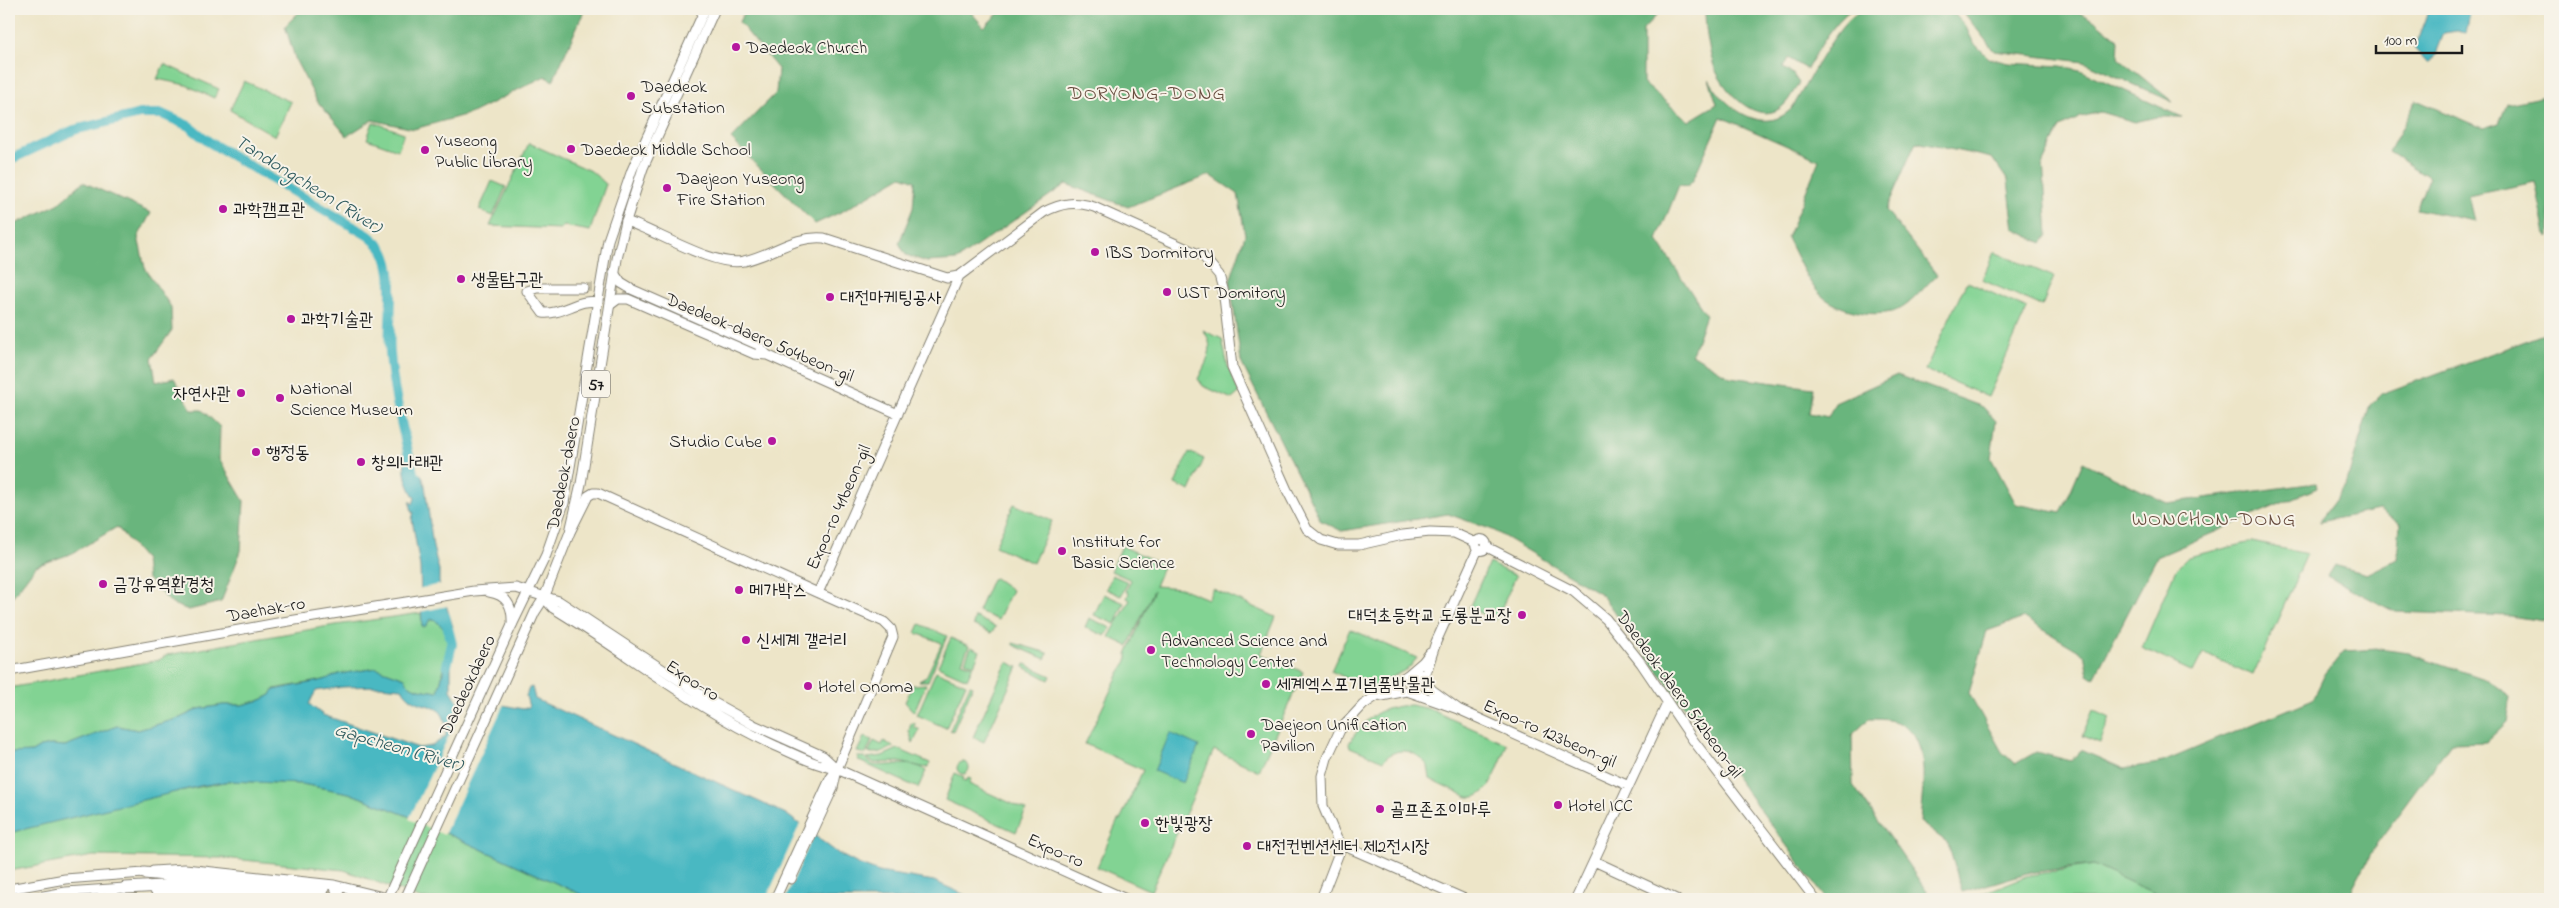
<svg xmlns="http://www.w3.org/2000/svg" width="2559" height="908" viewBox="0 0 2559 908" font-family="'Indie Flower','Poor Story',sans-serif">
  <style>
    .green { fill: #82d393; stroke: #4f7858 }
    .forest { fill: #69b57d; stroke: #42684c }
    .water { fill: #4ab8c2; stroke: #336a6f; fill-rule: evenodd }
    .pier { fill: #ede5c8 }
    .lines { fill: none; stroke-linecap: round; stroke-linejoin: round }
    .river { stroke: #4ab8c2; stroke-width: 10 }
    .secondary-tunnel { stroke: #c3bda6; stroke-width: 9; stroke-dasharray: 9 4.5; stroke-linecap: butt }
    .highway-tunnel { stroke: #c3bda6; stroke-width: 11; stroke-dasharray: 11 5.5; stroke-linecap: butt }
    .secondary-casing { stroke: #848072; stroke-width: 11 }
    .primary-casing { stroke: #848072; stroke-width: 11 }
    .highway-casing { stroke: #848072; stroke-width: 13 }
    .secondary { stroke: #fff; stroke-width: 9 }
    .primary { stroke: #fff; stroke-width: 9 }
    .highway { stroke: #fff; stroke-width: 11 }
    .poi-dot { fill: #b5179e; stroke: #f7f3e8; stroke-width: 2 }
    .labels { text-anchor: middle; stroke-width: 4; stroke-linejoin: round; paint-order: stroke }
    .shield { fill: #f7f3e8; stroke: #5e5c59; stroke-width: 1 }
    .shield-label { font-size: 16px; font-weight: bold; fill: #1c1c1c }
    .poi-label { font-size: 18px; fill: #1c1c1c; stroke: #f7f3e8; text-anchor: start }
    .street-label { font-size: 18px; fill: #1c1c1c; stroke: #f7f3e8 }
    .water-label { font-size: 19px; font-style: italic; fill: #2e5a5e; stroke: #f7f3e8 }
    .quarter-label { font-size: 20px; letter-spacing: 1px; fill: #684c3e; stroke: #f7f3e8 }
  </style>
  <rect width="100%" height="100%" fill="#f7f3e8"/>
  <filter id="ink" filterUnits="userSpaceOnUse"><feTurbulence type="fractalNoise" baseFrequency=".02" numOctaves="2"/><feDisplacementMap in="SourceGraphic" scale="10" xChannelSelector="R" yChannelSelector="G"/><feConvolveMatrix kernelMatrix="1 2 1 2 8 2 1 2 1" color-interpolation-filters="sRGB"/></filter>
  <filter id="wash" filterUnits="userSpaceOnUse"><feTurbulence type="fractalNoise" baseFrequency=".0096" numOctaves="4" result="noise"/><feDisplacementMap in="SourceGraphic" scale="20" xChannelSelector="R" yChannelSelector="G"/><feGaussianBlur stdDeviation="1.12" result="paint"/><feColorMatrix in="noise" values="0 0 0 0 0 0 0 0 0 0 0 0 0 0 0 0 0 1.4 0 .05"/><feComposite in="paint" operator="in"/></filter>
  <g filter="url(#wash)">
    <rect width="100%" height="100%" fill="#ede5c8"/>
    <!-- green -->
    <path class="green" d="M164 64 219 89 214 98 186 85 157 79Z
      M244 81 291 102 275 136 230 110Z
      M373 122 404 133 398 150 367 139Z
      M529 143 591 171 606 184 590 231 564 226 560 229 490 226Z
      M492 181 506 187 493 216 479 210Z
      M1994 252 2054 277 2042 306 1982 280Z
      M1968 282 2027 309 1988 397 1925 370 1966 283Z
      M1203 330 1222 339 1228 367 1239 393 1232 399 1203 386 1198 379C1206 362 1217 348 1203 330Z
      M1189 452 1204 459 1190 491 1175 484Z
      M1014 504 1052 521 1033 563 995 546Z
      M2252 542 2307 554 2253 675 2203 653 2193 672 2142 648 2176 569 2188 557Z
      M1122 546 1164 565 1155 586 1181 588 1208 599 1213 589 1276 617 1261 654 1303 672 1259 771 1214 750 1151 891 1097 867 1118 820H1120L1143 770 1085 744 1119 673 1127 661V654L1154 590 1128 646 1109 637 1130 600 1127 598 1129 593 1126 591 1131 580 1111 571Z
      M1489 563 1516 576 1496 620 1469 608Z
      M1112 575 1128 582 1121 596 1106 589Z
      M995 578 1012 590 998 620 978 611 992 579Z
      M1104 594 1124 603 1115 624 1094 615Z
      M421 613 422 626 430 620 434 619 447 628 448 653 438 692C427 690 408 690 405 678L377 668 339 674 324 680 274 689 271 695 261 700 242 705H223L198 709 180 718 138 730 117 726 65 746 51 745 40 747 32 752 9 754V688L159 660 167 655 329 626Z
      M975 617 996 627 991 633 973 625Z
      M1089 618 1111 628 1105 636 1085 627Z
      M920 624 947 636 928 681H919L926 677 942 643 916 633Z
      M1350 629 1417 658 1409 668 1370 689 1331 671Z
      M951 638 969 646 962 662 973 666 967 679 938 666Z
      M1013 643 1048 653 1045 659 1013 645Z
      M971 647 980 651 974 665 965 661Z
      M1007 662 1018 667 984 742 973 737Z
      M1025 664 1051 676 1049 680 1024 667Z
      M936 671 966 684 946 728 917 715Z
      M926 684 914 712 905 702 913 685Z
      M970 685 973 686 953 731 950 730Z
      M1411 705 1429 709 1507 744C1500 761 1491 801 1468 797L1430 779 1428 766C1415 749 1397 745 1383 761L1350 747 1349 743C1367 716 1379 707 1411 705Z
      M2093 710 2110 718 2100 743 2082 736Z
      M911 723H915L914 727 920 730 913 743 909 731Z
      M864 737 872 740 866 754 857 752Z
      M874 741 882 745 884 741 894 747 878 753H868Z
      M898 749 930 763 927 768 899 762 874 763 867 758 882 756Z
      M857 757H864L873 765C887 767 915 759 926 771L918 788 859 761Z
      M957 768a6 6 0 1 1 12 0a6 6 0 1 1-12 0Z
      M955 773 964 777 963 780 966 781 968 778 971 779 969 784 1026 810 1016 832 945 800Z
      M230 781 302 784 349 793 408 816 591 899H422L344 870 223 858 93 856 9 871V833L144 798Z
      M2093 865 2167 899H1977L1979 895 2026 876Z"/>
    <!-- forest -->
    <path class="forest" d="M302 9H585L553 81 545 76 472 113 414 129 372 120 347 136 317 101 296 61 285 26Z
      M745 9H968L984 27 1003 9H1662L1643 30V83L1689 121 1717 104 1709 79C1724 107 1764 138 1792 108 1807 85 1837 21 1861 11 1879 4 1929 9 1950 9L1966 27 1973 42 1989 58 2009 63 2061 66 2080 70 2182 117H2156L2135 122 2100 112 2081 117 2060 127 2043 162 2048 235 2042 243 2014 229 2008 181 1992 158 1916 142 1886 210 1937 275C1927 284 1911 304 1900 309 1878 319 1842 312 1823 297 1808 285 1796 255 1787 238L1819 160 1721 117 1692 182 1687 186 1679 185 1657 240 1706 315 1692 354 1730 377 1813 388 1809 413 1828 417 1835 403 1897 375 1983 407 1996 421 1991 458 2016 504 2061 513 2083 462 2167 503 2316 483 2317 488 2157 557 2094 678 2088 674 2084 654 2024 618 1987 631 1969 693 2002 752 2015 764 2036 752 2071 761 2081 750 2124 769 2163 762 2313 699 2325 674 2344 651 2379 649 2409 653 2488 680 2511 696 2507 722 2486 742 2451 743 2377 843 2347 899H2167L2093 865 2027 873 1962 892 1948 843 1920 822C1922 790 1934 733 1893 721 1886 719 1877 719 1869 719L1852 735 1853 785 1932 899H1826L1601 594 1493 530 1448 514 1342 531 1321 521 1241 362 1230 281 1245 235 1238 194 1210 175 1128 207 1066 184 957 260 927 262 906 255 899 243 913 208 915 181 902 176 843 211 815 224 731 139 776 93 778 69 739 22Z
      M1705 9H1852C1832 24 1820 47 1807 69L1788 58 1783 68 1792 73 1799 83C1794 90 1790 99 1784 105 1758 130 1722 89 1714 66 1708 48 1705 27 1705 9Z
      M1961 9H2072L2095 21 2119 40 2118 58 2173 102 2084 62 1994 51Z
      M2550 95V236L2546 234 2535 182 2468 196 2474 221 2416 209 2429 177 2389 152 2416 100 2483 128 2499 123 2507 104Z
      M83 182 151 213 138 237 145 268 171 307 172 330 152 358 156 382 174 378 192 410H202L220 427 219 459 244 501 241 551 221 602 189 610 172 604 147 578 145 560 117 527 73 553 36 566 9 601V227L58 204Z
      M2550 332V622L2510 616 2395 612 2327 576 2334 565 2367 574 2397 559 2400 524 2379 510 2319 522 2346 485 2370 405 2381 394Z"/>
    <!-- water -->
    <path class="water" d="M2429 9H2471L2466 33 2457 31 2444 33 2436 54 2428 64 2414 48Z
      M405 460 417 462 425 485 433 547 439 570V582L453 627H442L434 619 430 620 426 626 422 627 420 567 412 519 414 512 412 513 410 501 413 504 415 498C408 487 403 474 405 460Z
      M448 653 451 654V690L459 703 483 701 523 709 529 707 526 696 529 688 532 687 535 699 786 814 839 854 858 864 879 872 934 881 974 899H591L408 816 349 793 302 784 230 781 200 786 9 833 10 753 32 752 40 747 51 745 65 746 117 726 138 730 180 718 199 709 223 705H242L261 700 271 695 274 690 324 680 339 674 377 668 405 678C408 690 427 690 438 692ZM380 686 402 688C417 716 448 693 446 736L432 746 419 748 323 715 309 704 316 691 343 687Z
      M1170 733 1199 746 1183 783 1154 771Z"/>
    <!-- pier -->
    <path class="pier" d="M406 457 419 461 425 477 402 461Z
      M442 584 448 606 419 612 417 589Z
      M483 699 505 702 444 835 409 819 466 700Z
      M801 822 817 833 814 834 785 899H766Z"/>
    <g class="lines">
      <!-- river -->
      <path class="river" d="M9 160 74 130 140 114H162L189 126 209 142 369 236C373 240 380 245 383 250 398 276 387 323 390 353 393 394 404 433 413 473
        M445 616 452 644 447 665"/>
    </g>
  </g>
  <g filter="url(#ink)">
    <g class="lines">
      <!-- secondary-tunnel -->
      <path class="secondary-tunnel" d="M583 288C612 284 635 297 661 309"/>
      <!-- highway-tunnel -->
      <path class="highway-tunnel" d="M323 890 364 896"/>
      <defs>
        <path id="secondary" d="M626 221C656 231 715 268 744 261 772 255 795 235 824 238L947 278 959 276 1044 212C1062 203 1074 201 1094 207L1203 256 1219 275 1223 289 1232 367 1287 490 1307 529 1321 540 1338 545H1359L1403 535 1430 532 1454 533 1476 543
          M614 273 621 283 631 289 758 345 767 355
          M583 288H537L527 291 543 313C563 315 578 298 598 302
          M610 305 618 299H628L754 354 767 355 898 414
          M571 530 588 496 593 493H598L818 593
          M1475.5 545a5.5 5.5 0 1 1 11 0a5.5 5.5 0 1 1-11 0Z
          M1487 547 1573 591 1606 619 1641 663 1693 740 1815 899
          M489 592C508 595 513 607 512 625
          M544 598 553 608C628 653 696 710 776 746 796 755 815 765 837 769L1126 899
          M9 671 283 622 474 591 516 588 559 601 709 700 754 725 823 756 837 769
          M1409 674 1423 662 1430 653
          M1424 679 1436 642 1478 549
          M1382 696 1407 691 1458 709 1629 786
          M1458 709 1432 690 1420 674H1409L1363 705 1340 730 1327 758 1322 776 1323 806 1337 839 1342 845 1465 899
          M1594 861 1676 899
          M153 871 185 869 334 885 387 898
          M791 879 833 788 836 774
          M334 885 338 895 337 899
          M155 891 247 897
          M775 899 830 779 837 769 893 637 891 629 884 622 818 593 959 276
          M1321 899 1342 845
          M1576 899 1667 704"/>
        <path id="primary" d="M9 889 65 879 144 873
          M27 899 66 892 125 888
          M387 899 512 625 546 555 564 503 608 240 632 170 705 9
          M405 899 535 612 544 598 570 532 581 484 617 259 626 221 643 168 715 9"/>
        <path id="highway" d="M144 873 323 890
          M125 888 181 885 322 899
          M387 898 392 899"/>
      </defs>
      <!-- secondary casing -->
      <use href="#secondary" class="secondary-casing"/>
      <!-- primary casing -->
      <use href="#primary" class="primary-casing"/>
      <!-- highway casing -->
      <use href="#highway" class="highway-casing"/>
      <!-- secondary -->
      <use href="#secondary" class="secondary"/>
      <!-- primary -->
      <use href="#primary" class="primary"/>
      <!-- highway -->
      <use href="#highway" class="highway"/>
    </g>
  </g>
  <!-- markers -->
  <g class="poi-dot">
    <circle cx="736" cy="47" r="5"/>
    <circle cx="631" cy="96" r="5"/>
    <circle cx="571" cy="149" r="5"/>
    <circle cx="425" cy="150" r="5"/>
    <circle cx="667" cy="188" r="5"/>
    <circle cx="223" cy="209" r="5"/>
    <circle cx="1095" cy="252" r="5"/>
    <circle cx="461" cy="279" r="5"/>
    <circle cx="1167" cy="292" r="5"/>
    <circle cx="830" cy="297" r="5"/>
    <circle cx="291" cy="319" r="5"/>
    <circle cx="241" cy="393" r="5"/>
    <circle cx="280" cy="398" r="5"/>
    <circle cx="772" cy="441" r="5"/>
    <circle cx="256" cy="452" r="5"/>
    <circle cx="361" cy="462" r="5"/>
    <circle cx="1062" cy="551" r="5"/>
    <circle cx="103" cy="584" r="5"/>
    <circle cx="739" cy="590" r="5"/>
    <circle cx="1522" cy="615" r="5"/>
    <circle cx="746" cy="640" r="5"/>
    <circle cx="1151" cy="650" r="5"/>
    <circle cx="1266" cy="684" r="5"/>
    <circle cx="808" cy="686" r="5"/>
    <circle cx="1251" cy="734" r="5"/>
    <circle cx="1558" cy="805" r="5"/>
    <circle cx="1380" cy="809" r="5"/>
    <circle cx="1145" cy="823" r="5"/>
    <circle cx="1247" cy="846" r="5"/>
  </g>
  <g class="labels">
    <!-- shield labels -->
    <rect class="shield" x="582" y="370.5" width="28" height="27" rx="4"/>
    <g class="shield-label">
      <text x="596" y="390">57</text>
    </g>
    <!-- poi labels -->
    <g class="poi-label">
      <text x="746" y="53">Daedeok Church</text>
      <text x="641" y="92">Daedeok<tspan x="641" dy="21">Substation</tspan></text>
      <text x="435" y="146">Yuseong<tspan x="435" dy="21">Public Library</tspan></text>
      <text x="581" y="155">Daedeok Middle School</text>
      <text x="677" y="184">Daejeon Yuseong<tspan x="677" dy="21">Fire Station</tspan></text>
      <text x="233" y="215">과학캠프관</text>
      <text x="1105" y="258">IBS Dormitory</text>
      <text x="471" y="285">생물탐구관</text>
      <text x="1177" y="298">UST Domitory</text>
      <text x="840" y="303">대전마케팅공사</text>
      <text x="301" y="325">과학기술관</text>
      <text x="290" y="394">National<tspan x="290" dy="21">Science Museum</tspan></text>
      <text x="231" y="399" text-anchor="end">자연사관</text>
      <text x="762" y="447" text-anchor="end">Studio Cube</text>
      <text x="266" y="458">행정동</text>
      <text x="371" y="468">창의나래관</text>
      <text x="1072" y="547">Institute for<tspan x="1072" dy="21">Basic Science</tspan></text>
      <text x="113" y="590">금강유역환경청</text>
      <text x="749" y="596">메가박스</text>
      <text x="1512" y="621" text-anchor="end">대덕초등학교 도룡분교장</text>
      <text x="756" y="646">신세계 갤러리</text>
      <text x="1161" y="646">Advanced Science and<tspan x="1161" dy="21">Technology Center</tspan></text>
      <text x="1276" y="690">세계엑스포기념품박물관</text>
      <text x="818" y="692">Hotel Onoma</text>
      <text x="1261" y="730">Daejeon Unification<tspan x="1261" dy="21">Pavilion</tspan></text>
      <text x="1568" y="811">Hotel ICC</text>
      <text x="1390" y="815">골프존조이마루</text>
      <text x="1155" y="829">한빛광장</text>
      <text x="1257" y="852">대전컨벤션센터 제2전시장</text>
    </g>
    <!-- street labels -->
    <g class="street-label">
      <text transform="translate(760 337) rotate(23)" y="6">Daedeok-daero 504beon-gil</text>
      <text transform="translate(563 473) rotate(-79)" y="6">Daedeok-daero</text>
      <text transform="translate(838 507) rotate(-66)" y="6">Expo-ro 41beon-gil</text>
      <text transform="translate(266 609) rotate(-10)" y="6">Daehak-ro</text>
      <text transform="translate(693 680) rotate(33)" y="6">Expo-ro</text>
      <text transform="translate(467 685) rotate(-65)" y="6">Daedeokdaero</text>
      <text transform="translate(1680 694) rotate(54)" y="6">Daedeok-daero 512beon-gil</text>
      <text transform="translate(1550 733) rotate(24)" y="6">Expo-ro 123beon-gil</text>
      <text transform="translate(1056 850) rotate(24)" y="6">Expo-ro</text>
    </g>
    <!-- water labels -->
    <g class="water-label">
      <text transform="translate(309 183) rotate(32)" y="7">Tandongcheon (River)</text>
      <text transform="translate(399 746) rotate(16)" y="7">Gapcheon (River)</text>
    </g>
    <!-- quarter labels -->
    <g class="quarter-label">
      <text x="1147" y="99">DORYONG-DONG</text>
      <text x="2214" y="525">WONCHON-DONG</text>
    </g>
  </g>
  <!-- margin -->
  <rect width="2559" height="908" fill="none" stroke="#f7f3e8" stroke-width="30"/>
  <!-- scale -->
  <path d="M2376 45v8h86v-8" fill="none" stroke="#1c1c1c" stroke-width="2.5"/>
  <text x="2384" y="45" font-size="15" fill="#1c1c1c" stroke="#f7f3e8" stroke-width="4" paint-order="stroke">100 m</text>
</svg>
